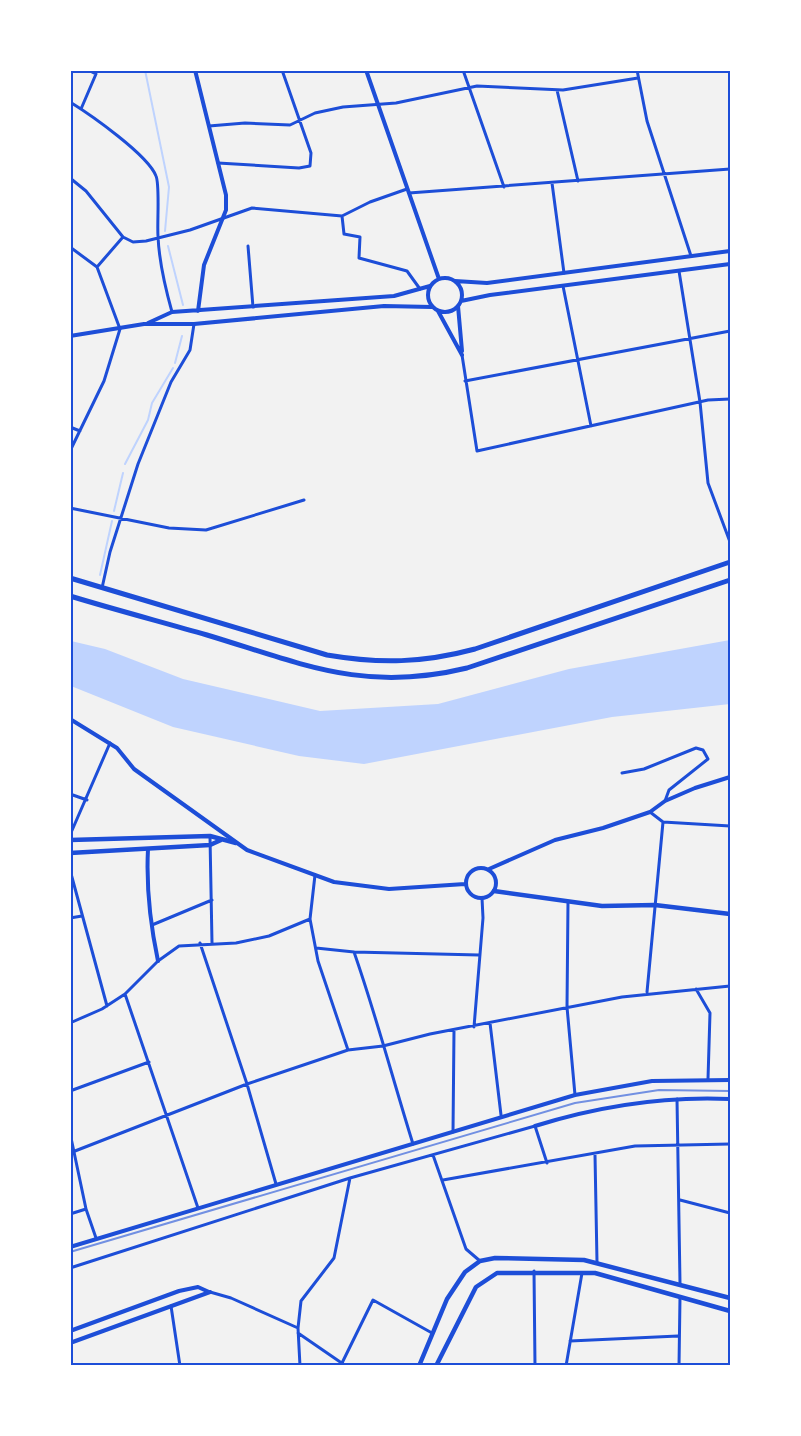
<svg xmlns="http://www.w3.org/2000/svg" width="801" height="1436" viewBox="0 0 801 1436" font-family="'Exo 2',sans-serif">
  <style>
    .water { fill: #bfd3fe }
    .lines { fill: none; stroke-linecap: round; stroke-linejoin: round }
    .stream { stroke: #bfd3fe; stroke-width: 2 }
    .minor { stroke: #1d4ed8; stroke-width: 3 }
    .tertiary { stroke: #1d4ed8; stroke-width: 4 }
    .secondary { stroke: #1d4ed8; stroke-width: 4.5 }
    .trunk { stroke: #1d4ed8; stroke-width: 5 }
    .rail { stroke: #7290e2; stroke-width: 2 }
    .neatline { fill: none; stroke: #1d4ed8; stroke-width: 2 }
  </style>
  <rect width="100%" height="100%" fill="#f2f2f2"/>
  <!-- water -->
  <path class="water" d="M730 640V704L612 717 364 764 299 756 173 727 71 686V641L105 649 183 679 320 711 438 704 569 669Z"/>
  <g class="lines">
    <!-- stream -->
    <path class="stream" d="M145 70 169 187 165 231
      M168 246 183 305
      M175 363 182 336
      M125 464 148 420 152 403 173 368
      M114 511 123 473
      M100 575 112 521"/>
    <!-- minor -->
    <path class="minor" d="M463 70 504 187
      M637 70 647 121 691 256
      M557 90 578 181
      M70 102C91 115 148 155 156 176 160 185 157 223 158 236 159 262 165 287 172 312
      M81 109 96 74 88 70
      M209 126 245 123 290 125 315 113 343 107 396 103 477 86 563 90 638 78
      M218 163 299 168 310 166 311 153 282 70
      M70 178 86 191 123 237 133 242 146 241 190 230 252 208 342 216 370 202 407 189
      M552 183 564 273
      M409 193 730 169
      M342 216 344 234 360 237 359 258 407 271 420 289
      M248 246 253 307
      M70 247 97 267 120 329 104 381 70 451
      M97 267 123 237
      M679 271 700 402 708 483 730 542
      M563 286 591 426
      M462 355 477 451 708 400 730 399
      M465 381 730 331
      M70 427 80 431
      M70 508 169 528 206 530 304 500
      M102 588 110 552 138 464 171 382 190 350 194 324
      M622 773 644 769 696 748 703 750 708 759 669 790 665 801
      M70 794 87 800
      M650 812 663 822 730 826
      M70 835 110 743
      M210 837 212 943
      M70 870 107 1006
      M315 875 310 919 318 961 348 1050
      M568 902 567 1007 575 1095
      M70 918 82 916
      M152 925 212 900
      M200 943 247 1084 276 1184
      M316 948 354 952 479 955
      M354 952C376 1015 393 1080 413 1144
      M696 989 710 1013 708 1079
      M647 992 663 822
      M125 994 198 1208
      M70 1023 102 1009 125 994 158 961 179 946 236 943 269 936 310 919
      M490 1023 501 1115
      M474 1027 483 918 482 898
      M70 1091 149 1062
      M677 1099 680 1283
      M453 1132 454 1030
      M70 1133 86 1209 96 1238
      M75 1151 247 1084 348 1050 383 1046 430 1034 622 997 730 986
      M433 1155 466 1249 480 1261
      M595 1155 597 1262
      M443 1180 635 1146 730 1144
      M680 1200 730 1213
      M70 1214 86 1209
      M70 1268 350 1178 535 1126 547 1163
      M534 1271 535 1366
      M210 1292 231 1298 298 1328
      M171 1306 180 1366
      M298 1333 346 1366
      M570 1341 678 1336
      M342 1363 373 1300 432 1333
      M300 1366 298 1328 301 1301 334 1258 350 1178
      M566 1366 582 1273
      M679 1366 680 1297"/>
    <!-- tertiary -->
    <path class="tertiary" d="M195 70 226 195V210L204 265 198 311
      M366 70 439 279
      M428 295a17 17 0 1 1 34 0a17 17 0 1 1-34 0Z
      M455 281 487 283 730 251
      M461 301 490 295 730 264
      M458 306 462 351
      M438 311 462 355
      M148 323 172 312 394 296 430 286
      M70 336 144 324H194L384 306 432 307
      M70 719 117 748 134 769 247 850 334 882 389 889 465 884
      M148 849C146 888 150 923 158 961
      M466 883a15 15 0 1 1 30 0a15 15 0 1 1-30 0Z
      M489 869 555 840 603 828 650 812 665 801 695 788 730 777
      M535 1126C599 1106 663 1096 730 1099
      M70 1247 575 1095 652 1081 730 1080
      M70 1331 179 1291 198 1287 209 1292
      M70 1343 210 1292"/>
    <!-- secondary -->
    <path class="secondary" d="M70 840 210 836 236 843
      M70 853 210 845 221 840
      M494 891 602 906 655 905 730 914
      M419 1366 447 1299 465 1272 480 1261 495 1258 584 1260 730 1298
      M436 1366 476 1287 497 1273H595L730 1311"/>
    <!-- trunk -->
    <path class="trunk" d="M70 578 327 655C380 664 423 663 475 649L730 562
      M70 596C116 610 162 622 207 635 303 664 364 693 467 668L730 580"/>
    <!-- rail -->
    <path class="rail" d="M70 1252 575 1103 659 1090 730 1091"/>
  </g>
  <!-- border -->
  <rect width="801" height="1436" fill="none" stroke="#ffffff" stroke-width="144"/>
  <rect x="72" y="72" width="657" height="1292" class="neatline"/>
</svg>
